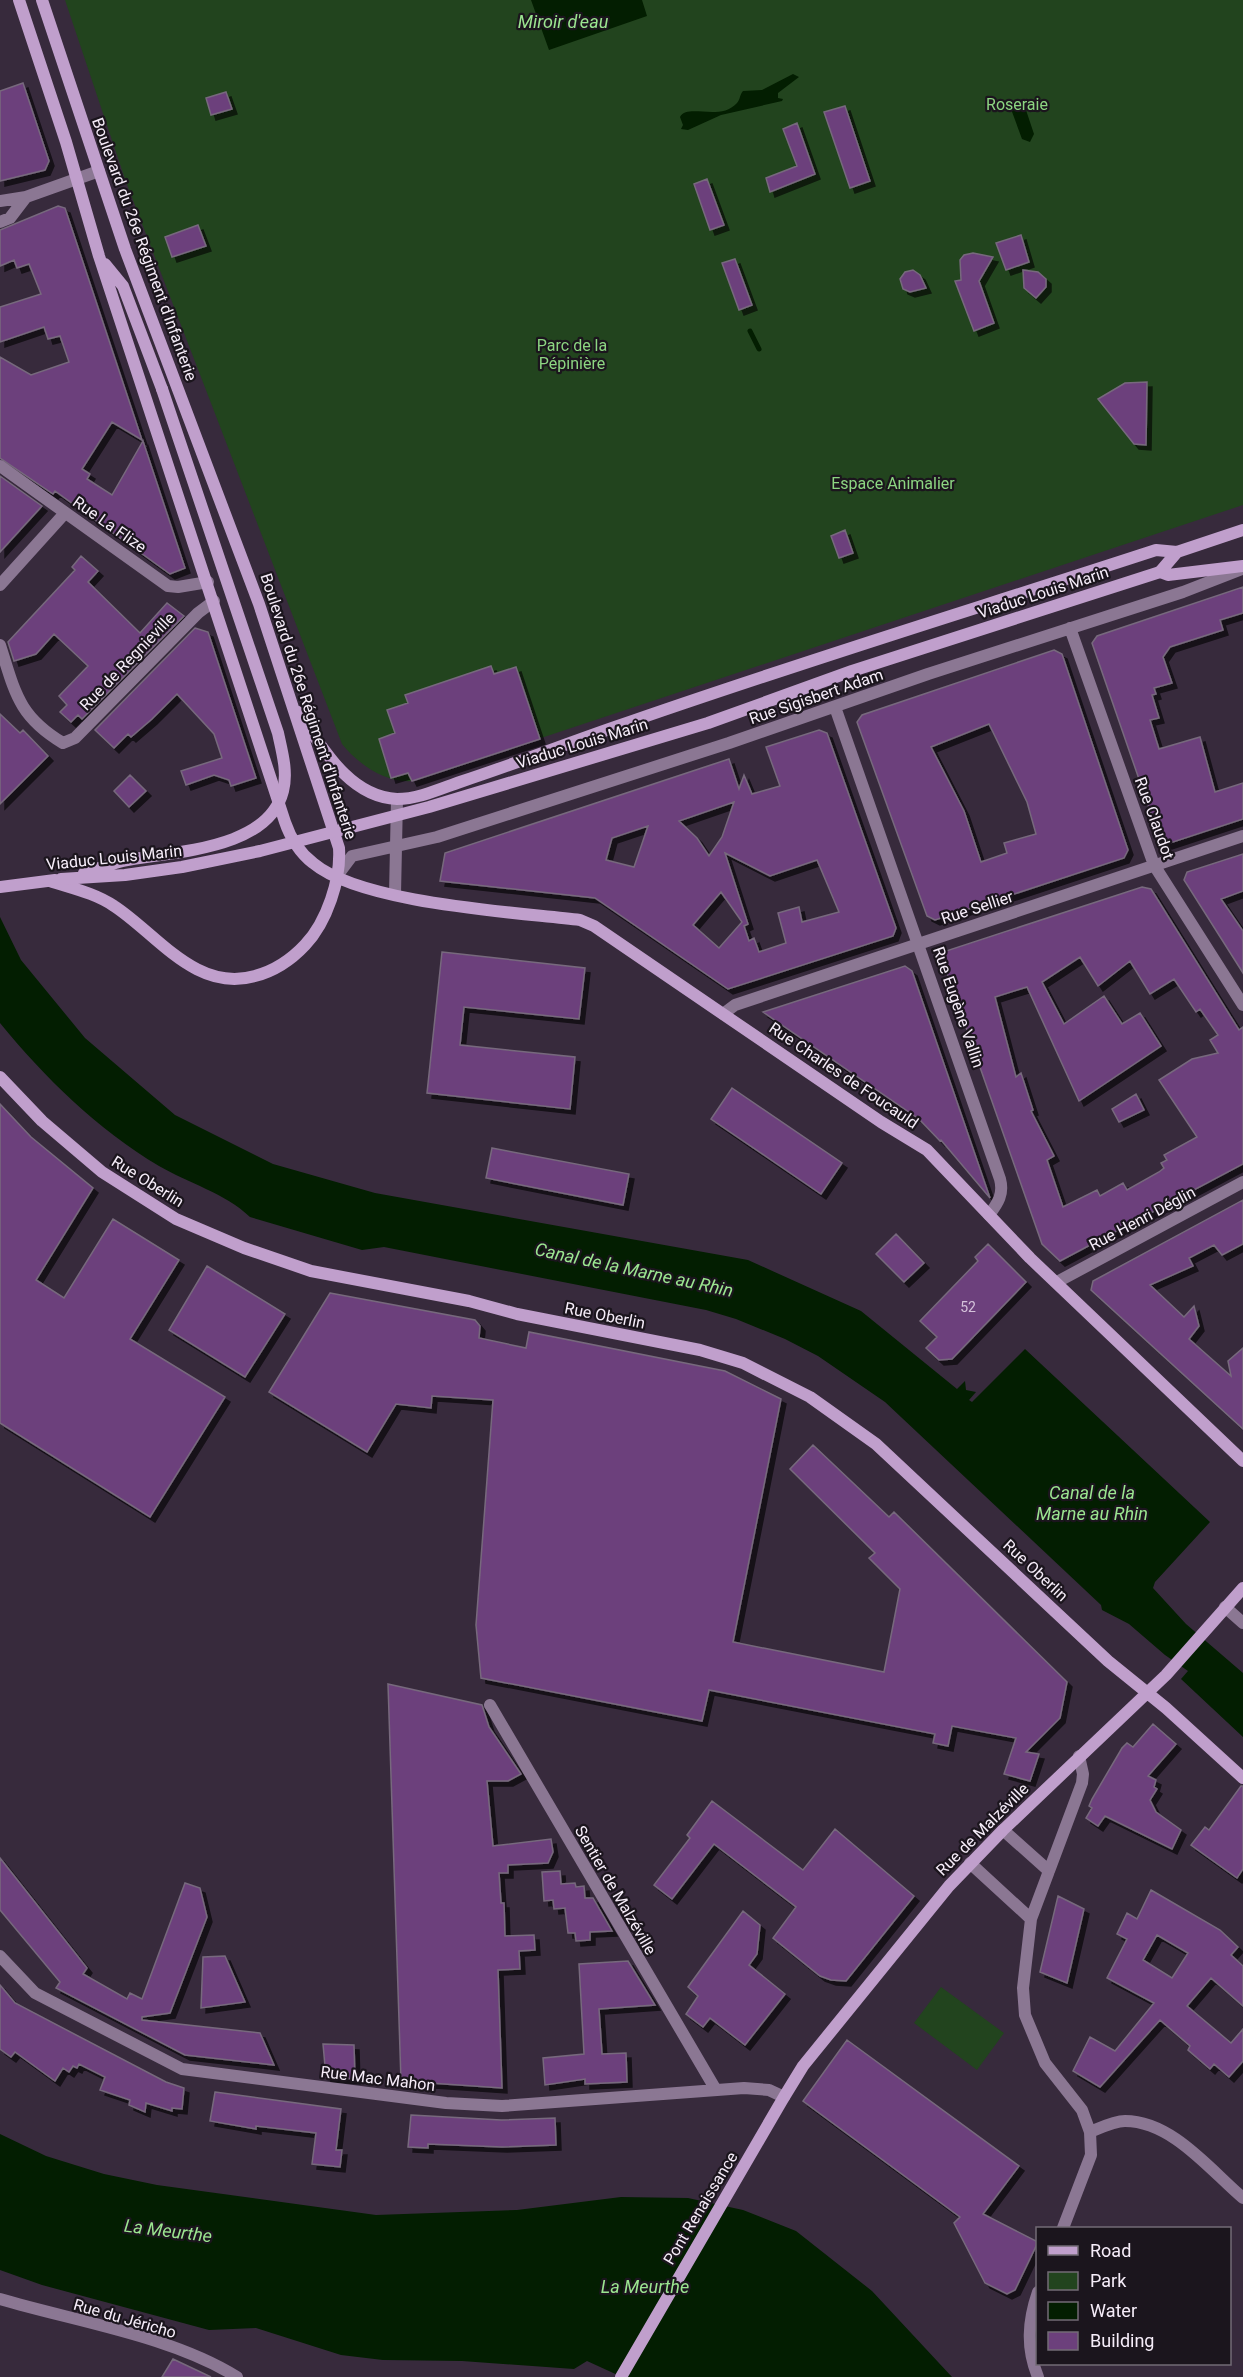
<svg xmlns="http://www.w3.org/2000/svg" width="1243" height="2377" viewBox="0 0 1243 2377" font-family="Roboto,sans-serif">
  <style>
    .green { fill: #22441e }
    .water { fill: #031e01 }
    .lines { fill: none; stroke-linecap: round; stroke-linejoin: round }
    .stream { stroke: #031e01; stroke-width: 5 }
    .building { fill: #6c407c; stroke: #77697d; stroke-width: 1.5; fill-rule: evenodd; filter: url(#shadow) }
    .street { stroke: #8b7793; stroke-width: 12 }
    .secondary { stroke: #c09fcc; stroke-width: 12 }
    .secondary-bridge { stroke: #c09fcc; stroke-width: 12 }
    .labels { text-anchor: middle; stroke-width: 4.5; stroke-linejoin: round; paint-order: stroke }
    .number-label { font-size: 14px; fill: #d4c2da }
    .park-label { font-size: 16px; fill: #8cd581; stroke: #1b151d }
    .street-label { font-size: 16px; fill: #f6edf9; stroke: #1b151d }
    .water-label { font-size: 18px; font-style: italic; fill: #9be590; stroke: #1b151d }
  </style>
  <defs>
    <filter id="shadow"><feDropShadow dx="5" dy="5" stdDeviation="0" flood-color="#0009"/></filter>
  </defs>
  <rect width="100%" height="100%" fill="#372a3c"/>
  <!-- green -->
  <path class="green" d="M65 0H1243V505L412 781C385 783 358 764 342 744L126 182Z
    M941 1987 1004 2033 977 2070 914 2023Z"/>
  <!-- water -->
  <path class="water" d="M531 0H642L647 16 549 50Z
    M793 74 799 77 778 93V98L783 99 782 101 721 115 688 130 681 129 683 125 680 117C688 103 720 122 737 103 740 100 740 94 743 91L762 90Z
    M1016 102 1024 104 1034 134 1030 142 1022 139 1011 109Z
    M0 917 21 960 85 1038 175 1115 273 1164 375 1193 748 1260 861 1311 957 1389 965 1381 966 1390 976 1392 969 1400 972 1402 1025 1349 1210 1522 1155 1582 1153 1588 1186 1624 1243 1673V1737L1181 1679 1188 1671 1165 1655 1129 1624 1102 1610 1101 1605 885 1402 818 1356 785 1339 736 1319 706 1310 384 1247 362 1250 250 1217C225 1193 188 1183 159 1166 97 1129 45 1078 0 1023Z
    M0 2134 46 2156 104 2174 157 2185 376 2215 517 2210 621 2197 688 2198 743 2210 796 2231 872 2291 952 2377H622L587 2361 574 2369 462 2361 383 2360 341 2355 256 2328 209 2330 42 2285 0 2270Z"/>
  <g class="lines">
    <!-- stream -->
    <path class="stream" d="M750 331 759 349"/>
  </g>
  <!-- building -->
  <path class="building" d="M23 83 49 161 45 170 0 181V91Z
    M226 92 232 109 211 115 206 98Z
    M845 106 870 181 850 188 824 112Z
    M797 123 815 174 770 192 766 178 797 166 783 129Z
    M707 179 724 225 710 230 694 184Z
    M58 206 65 208 142 440 112 422 82 469 90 474 87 479 112 495 143 441 185 568 170 574 55 491 53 494 0 458V357L31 375 69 362 60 336 48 339 44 327 0 342V307L41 294 29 264 17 268 14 260 0 266V230Z
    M198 225 206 246 172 257 165 237Z
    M1021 235 1029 262 1006 270 996 243Z
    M973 253 993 257 979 281 994 323 974 331 955 281 961 280 960 260 964 255Z
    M735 259 752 305 739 310 722 263Z
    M913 270 920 275 926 288 910 292 903 289 900 279 905 272Z
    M1023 270 1038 272 1046 279V287L1036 298 1024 288Z
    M1147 382 1146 445 1134 444 1098 399 1125 383Z
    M0 476 42 506 0 552Z
    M845 530 853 553 839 558 831 536Z
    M81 556 98 571 88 582 140 633 167 603 184 616 82 719 78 715 71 722 60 712 67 705 59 696 88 666 54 634 36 654 14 661 8 642 75 570 72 567Z
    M1243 587V613L1220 620 1223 630 1170 647 1163 657 1172 683 1154 688 1156 694 1152 695 1159 718 1150 720 1159 749 1200 737 1215 792 1243 783V819L1167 844 1160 840 1092 643 1097 636Z
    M195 628 208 632 256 778 231 786 229 780 214 775 186 785 181 771 222 758 214 734 177 694 152 719 131 737 128 734 114 748 95 730Z
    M1054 650 1062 654 1128 850 1124 858 935 920 927 916 857 722 862 715ZM989 724 1027 802 1036 834 1004 843 1007 853 981 862 964 811 931 747Z
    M491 666 494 674 516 667 540 739 412 781 408 773 391 778 379 739 395 733 387 710 408 703 405 695Z
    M0 714 20 733 23 730 48 756 0 804Z
    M819 730 827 733 896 928 893 936 728 989 595 898 440 881 445 853 729 759 739 789 744 775 752 794 780 786 766 747ZM734 802 722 837 709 856 697 838 679 821ZM648 826 634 867 606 860 612 838ZM725 853 770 876 817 860 839 912 802 922 799 907 778 913 786 943 759 952 754 938 749 941 744 926 748 924ZM721 892 742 922 719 948 693 925Z
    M130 775 146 791 129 807 114 791Z
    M1243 854V891L1221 899 1243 931V973L1184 880 1187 872Z
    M1142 887 1151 889 1239 1030 1243 1027V1164L1060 1261 1042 1244 942 959 946 951ZM1080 957 1098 986 1130 961 1150 994 1174 979 1196 1012 1200 1009 1218 1035 1210 1040 1218 1053 1192 1059 1159 1080 1197 1137 1164 1155 1167 1160 1161 1163 1164 1168 1159 1172 1127 1190 1123 1183 1100 1196 1097 1190 1063 1207 1047 1160 1054 1156 1031 1111 1033 1110 1021 1073 1016 1077 995 997 1027 987 1079 1101 1161 1046 1140 1013 1122 1024 1104 996 1064 1024 1042 982Z
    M442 952 585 968 579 1019 464 1007 460 1045 575 1057 570 1109 427 1093Z
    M905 966 912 971 990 1198 941 1140 940 1141 919 1119 763 1012Z
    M732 1088 842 1163 821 1194 711 1119Z
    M1136 1094 1144 1110 1119 1122 1112 1109Z
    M0 1104 31 1137 93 1188 36 1280 64 1298 113 1219 179 1260 130 1339 225 1397 150 1517 0 1423Z
    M492 1148 629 1174 623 1205 486 1178Z
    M1243 1200V1244L1222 1255 1214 1245 1189 1258 1193 1266 1150 1285 1184 1317 1194 1306 1199 1326 1189 1339 1231 1376 1228 1361 1243 1348V1429L1091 1290 1093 1281Z
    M896 1234 924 1263 904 1282 876 1254Z
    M988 1244 1026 1282 952 1359 939 1360 926 1348 937 1337 920 1321 978 1261 975 1257Z
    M207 1266 285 1314 245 1377 169 1330Z
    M330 1293 475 1320 480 1326 479 1338 526 1348 529 1332 725 1371 781 1399 733 1642 884 1672 900 1589 869 1558 875 1553 790 1469 813 1445 889 1517 894 1512 1067 1682 1060 1718 1026 1752 1039 1754 1030 1781 1004 1774 1016 1738 952 1726 948 1746 933 1743 935 1734 709 1690 702 1721 481 1678 476 1625 493 1400 432 1396 431 1408 396 1404 367 1452 269 1392Z
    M388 1684 482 1705 489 1727 521 1774 508 1781H487L493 1846 551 1839 553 1852 548 1863 508 1865V1873H499L501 1903H504L505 1936 534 1935 535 1950 519 1951 520 1969 498 1970 502 2088 401 2081Z
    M1153 1724 1176 1744 1148 1776 1156 1780 1154 1787 1157 1789 1150 1800 1156 1812 1181 1830 1172 1849 1105 1816 1098 1826 1086 1818 1092 1808 1089 1806 1092 1799 1122 1748 1127 1743 1133 1747Z
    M1241 1786H1243V1869L1237 1878 1191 1845 1205 1827 1209 1830Z
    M712 1801 803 1870 835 1829 914 1896 846 1981 831 1980 820 1976 773 1938 796 1907 714 1844 672 1899 654 1885 690 1838 687 1835Z
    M0 1858 87 1968 83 1974 127 1999 130 1993 142 1999 185 1883 200 1888 207 1917 170 2013 142 2017V2020L260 2033 274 2065 185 2055 56 1988 60 1982 0 1910Z
    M560 1871 561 1884 575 1883 576 1887 584 1886 585 1898H593L612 1931 590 1932V1940L576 1941 575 1933H568L565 1908 554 1909 553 1900 544 1901 542 1872Z
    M1151 1890 1220 1930 1238 1947 1231 1955 1243 1966V2006L1211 1978 1187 2006 1231 2043 1243 2029V2061L1229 2077 1214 2064 1210 2069 1188 2050 1190 2046 1160 2020 1100 2087 1073 2071 1090 2037 1115 2051 1154 2003 1107 1978 1127 1939 1117 1934 1127 1913 1137 1919ZM1157 1935 1188 1953 1172 1978 1143 1960Z
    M1058 1896 1084 1909 1067 1983 1040 1972Z
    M743 1911 760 1925 757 1954 749 1965 785 1994 745 2045 710 2018 703 2027 686 2014 698 1996 688 1987Z
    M225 1956 245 2002 201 2008 203 1957Z
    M628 1961 655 2005 599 2009 602 2054 626 2053 627 2082 585 2084V2079L545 2085 543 2058 584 2054 579 1964Z
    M0 1985 15 2003 166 2082 184 2088 182 2109 172 2108V2111L146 2103 145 2112 129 2105 130 2100 100 2090 105 2077 79 2064 77 2068 73 2066 69 2072 63 2068 55 2081 15 2052 11 2057 0 2049Z
    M847 2040 1019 2166 983 2214 1038 2242 1015 2290 1007 2294 985 2283 954 2223 960 2217 803 2101Z
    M323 2044 354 2045 355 2079 326 2077Z
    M215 2092 341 2109 336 2150H342L340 2167 312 2164 316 2133 256 2126V2129L210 2121Z
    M411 2115 501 2120 555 2118 556 2145 502 2147 428 2144V2148L408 2147Z
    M173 2359 211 2377H162Z"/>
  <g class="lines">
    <!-- street -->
    <path class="street" d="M0 201 26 197 99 171
      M0 222 10 218 26 197
      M0 466 168 586 178 587 208 582
      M0 585 65 513
      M1070 628 1154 865 1243 1005
      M0 645C15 692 18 716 63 743L75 738 198 613 214 601
      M835 707 1000 1179C1004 1194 998 1203 989 1215
      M337 876 352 856 437 837 729 743 928 674 1183 592 1242 569
      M395 894 397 799
      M723 1014 735 1005 1243 836
      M1057 1282 1243 1182
      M1225 1607 1243 1623
      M490 1705 716 2090
      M1003 1830 1049 1871
      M970 1863 1031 1919
      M0 1956 35 1993 182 2069 446 2103 502 2106 744 2088 769 2090 784 2097
      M1090 2132C1100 2128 1114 2121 1125 2121 1172 2121 1210 2170 1243 2198
      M1063 2228 1091 2155 1090 2132 1082 2110 1045 2063 1025 2015 1023 1988 1031 1919 1082 1783 1083 1774 1079 1756
      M1038 2292C1028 2321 1026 2348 1038 2377
      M0 2299C74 2321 172 2336 237 2377"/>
    <!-- secondary -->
    <path class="secondary" d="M19 0 66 142 99 256 285 822C290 837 300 853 313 863 362 904 515 912 580 920L594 926 881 1122 927 1150 1030 1258 1243 1461
      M42 0 125 249 259 604 339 848C341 879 327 922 305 945 291 960 274 971 255 976 196 993 157 934 114 906 95 893 71 888 50 881
      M105 264 123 286 162 389
      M1177 552 1160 572 1168 575 1243 566
      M298 712C322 747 349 797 397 799 418 799 440 789 460 782 512 765 563 745 615 727 794 664 975 609 1156 550L1177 552 1243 530
      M0 887 55 880
      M0 1077 42 1121 102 1172 176 1219 244 1248 311 1271 469 1301 517 1314 700 1350 743 1363 810 1397 876 1444 1108 1661 1166 1708 1243 1778
      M621 2377 784 2097 803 2066 949 1886 1003 1830 1166 1675 1243 1588"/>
    <!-- secondary-bridge -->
    <path class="secondary-bridge" d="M84 873C97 869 110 864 123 861 171 851 268 851 283 791 288 772 282 752 278 733L162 389
      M61 879 125 875 182 867 260 851 429 807 708 723 852 671 1160 572"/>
  </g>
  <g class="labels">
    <!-- number labels -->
    <g class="number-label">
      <text x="968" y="1312">52</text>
    </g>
    <!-- park labels -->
    <g class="park-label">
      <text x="1017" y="110">Roseraie</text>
      <text x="572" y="351">Parc de la<tspan x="572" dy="18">Pépinière</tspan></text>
      <text x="893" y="489">Espace Animalier</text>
    </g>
    <!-- street labels -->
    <g class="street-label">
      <text transform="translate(145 249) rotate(70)" y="6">Boulevard du 26e Régiment d'Infanterie</text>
      <text transform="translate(110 524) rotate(35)" y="6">Rue La Flize</text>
      <text transform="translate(1043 592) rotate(-18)" y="6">Viaduc Louis Marin</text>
      <text transform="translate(127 661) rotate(-46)" y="6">Rue de Regnieville</text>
      <text transform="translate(816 696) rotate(-19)" y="6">Rue Sigisbert Adam</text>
      <text transform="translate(309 706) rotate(72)" y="6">Boulevard du 26e Régiment d'Infanterie</text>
      <text transform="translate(582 743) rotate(-17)" y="6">Viaduc Louis Marin</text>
      <text transform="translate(1155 818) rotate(70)" y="6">Rue Claudot</text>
      <text transform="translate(114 857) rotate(-6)" y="6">Viaduc Louis Marin</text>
      <text transform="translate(977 907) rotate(-18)" y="6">Rue Sellier</text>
      <text transform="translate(959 1007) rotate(71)" y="6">Rue Eugène Vallin</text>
      <text transform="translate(844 1075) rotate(34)" y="6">Rue Charles de Foucauld</text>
      <text transform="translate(148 1181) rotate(32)" y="6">Rue Oberlin</text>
      <text transform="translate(1142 1218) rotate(-28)" y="6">Rue Henri Déglin</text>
      <text transform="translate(605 1315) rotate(11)" y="6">Rue Oberlin</text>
      <text transform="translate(1036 1570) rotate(43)" y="6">Rue Oberlin</text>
      <text transform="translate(982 1829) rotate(-45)" y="6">Rue de Malzéville</text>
      <text transform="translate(616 1890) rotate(60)" y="6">Sentier de Malzéville</text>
      <text transform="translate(378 2078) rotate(7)" y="6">Rue Mac Mahon</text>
      <text transform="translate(700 2208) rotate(-59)" y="6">Pont Renaissance</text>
      <text transform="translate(125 2318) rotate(16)" y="6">Rue du Jéricho</text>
    </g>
    <!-- water labels -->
    <g class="water-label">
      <text x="563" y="28">Miroir d'eau</text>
      <text transform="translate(634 1270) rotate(12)" y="6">Canal de la Marne au Rhin</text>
      <text x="1092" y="1499">Canal de la<tspan x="1092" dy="21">Marne au Rhin</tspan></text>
      <text transform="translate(168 2231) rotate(7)" y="6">La Meurthe</text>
      <text x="645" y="2293">La Meurthe</text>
    </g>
  </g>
  <!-- legend -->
  <rect x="1036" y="2227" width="195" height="138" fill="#1b151d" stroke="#736b75" stroke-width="1.5"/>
  <rect x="1048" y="2246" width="30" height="9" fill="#c09fcc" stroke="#736b75" stroke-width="1.5"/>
  <text x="1090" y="2257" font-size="18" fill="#f6edf9">Road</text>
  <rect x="1048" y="2272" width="30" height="18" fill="#22441e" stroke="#736b75" stroke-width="1.5"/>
  <text x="1090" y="2287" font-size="18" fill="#f6edf9">Park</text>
  <rect x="1048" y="2302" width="30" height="18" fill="#031e01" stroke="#736b75" stroke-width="1.5"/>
  <text x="1090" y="2317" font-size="18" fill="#f6edf9">Water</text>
  <rect x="1048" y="2332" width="30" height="18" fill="#6c407c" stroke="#736b75" stroke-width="1.5"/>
  <text x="1090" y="2347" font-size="18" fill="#f6edf9">Building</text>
</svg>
